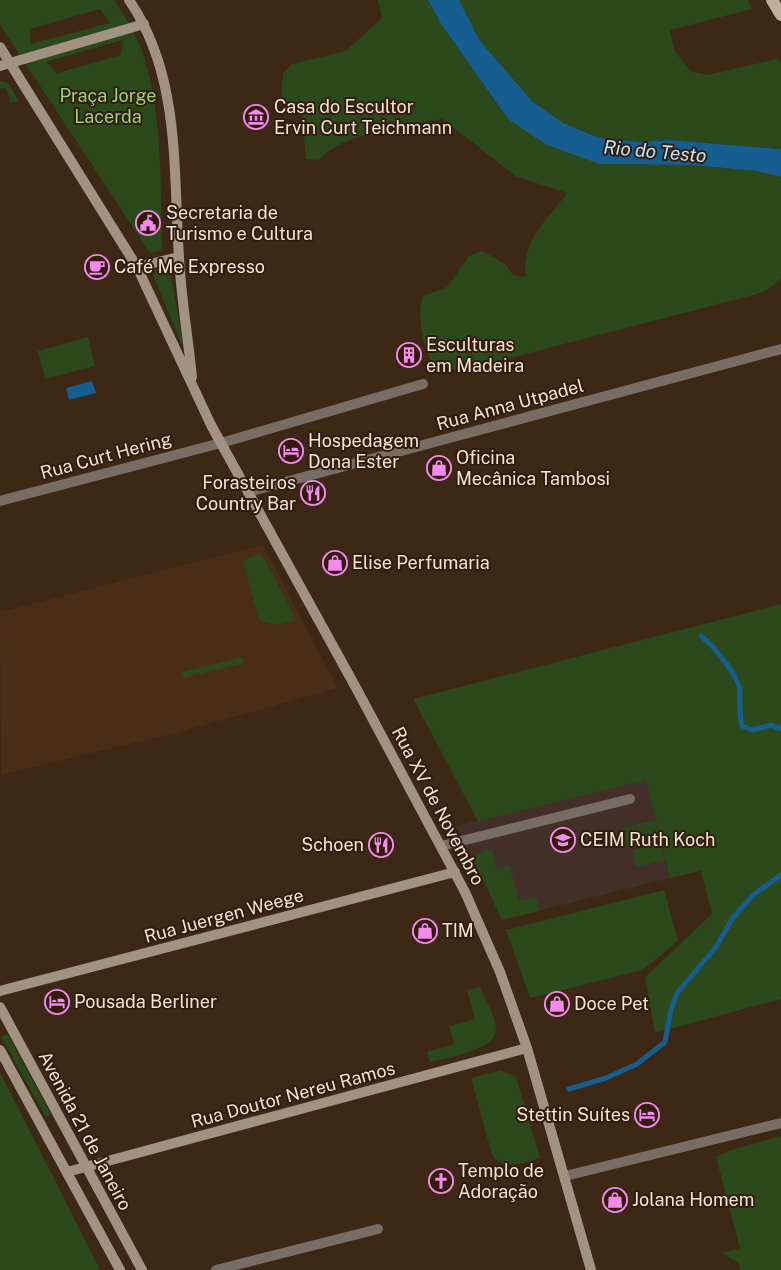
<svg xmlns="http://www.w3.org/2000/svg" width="781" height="1270" viewBox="0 0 781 1270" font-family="'Public Sans',sans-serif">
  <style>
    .built { fill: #492d17 }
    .education { fill: #422f28 }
    .green { fill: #2b491a; fill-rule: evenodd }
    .water { fill: #175e90 }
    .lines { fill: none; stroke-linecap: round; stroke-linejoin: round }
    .stream { stroke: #175e90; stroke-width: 5 }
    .street { stroke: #786d64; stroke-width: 10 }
    .secondary { stroke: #a29282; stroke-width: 10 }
    .primary { stroke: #c3ae9a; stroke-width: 12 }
    .labels { text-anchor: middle; stroke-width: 4; stroke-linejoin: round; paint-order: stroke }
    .park-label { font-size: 18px; fill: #98d47a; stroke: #321d0c }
    .poi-label { font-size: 18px; fill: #f1e3d8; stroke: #321d0c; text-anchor: start }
    .street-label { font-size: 18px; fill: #f1e3d8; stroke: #321d0c }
    .water-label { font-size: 19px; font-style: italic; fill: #bfe1fe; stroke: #321d0c }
  </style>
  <rect width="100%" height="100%" fill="#3d2715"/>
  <!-- built -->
  <path class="built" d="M263 545 338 688 175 733 1 775 0 612Z"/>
  <!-- education -->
  <path class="education" d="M646 779 670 878 502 920 456 826Z"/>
  <!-- green -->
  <path class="green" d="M0 0H114C123 14 133 28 139 43 164 108 160 182 162 250L150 253 0 25ZM100 9 110 23 31 44 30 29ZM123 40 121 55 57 73 46 62Z
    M378 0H428L441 24 508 119 600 164 692 165 757 171 781 177V279L767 290 754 295 464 370 437 369C423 353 416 316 423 296L447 287 469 256 482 251 505 264 513 275 525 277C523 238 545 223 567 193L517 177 442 119C407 126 343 132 319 160L306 159 302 115 288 111 281 100 283 73 292 64 346 51 382 18Z
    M459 0H748L752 9 670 30 674 50 690 71 708 75 777 59 781 63V149L669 140 642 142 599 138 563 123 533 102 480 41Z
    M0 81 8 83 19 101 11 103 6 88 0 89Z
    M165 267 170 270 184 350 153 275 156 269Z
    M88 337 95 366 45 379 38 351Z
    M260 554 264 558 296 619C284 626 271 626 259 620L243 562 248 558Z
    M781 604V999L655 1033 645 977 712 914 701 871 670 878 646 780 478 821 413 699Z
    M242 657 244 663 183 678 182 672Z
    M655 820 660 840 627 848 623 828Z
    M661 843 665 860 636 867 632 850Z
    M492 849 497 869 510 866 519 901 536 897 540 911 502 920 472 855Z
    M664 890 678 941 643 970 530 998 506 930Z
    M480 987C485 999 496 1016 496 1030 496 1050 446 1058 430 1062L427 1052 454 1044 449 1026 475 1019 467 990Z
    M7 1034 51 1114 46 1117 1 1037Z
    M500 1070 516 1077 540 1158C523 1163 504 1171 492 1155L471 1078Z
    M0 1072 100 1270H0Z
    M781 1136V1270H741L738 1263 722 1253 740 1248 716 1157 731 1150Z"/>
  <!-- water -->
  <path class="water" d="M428 0H459L480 41 533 102 563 123 599 138 642 142 669 140 779 149H781V177L757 171 692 165 600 164 547 145 508 119 441 24Z
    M92 381 96 393 69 400 66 388Z"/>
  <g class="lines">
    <!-- stream -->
    <path class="stream" d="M701 636C713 645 739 676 740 691 740 703 739 714 742 726L753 730 771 725 781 729
      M569 1089 606 1078 637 1064 665 1042 671 1010 677 993 716 947 732 919 753 895 781 875"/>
    <!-- street -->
    <path class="street" d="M248 492 781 349
      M0 501 221 443 423 384
      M441 846 630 799
      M565 1176 781 1123
      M216 1270 378 1229"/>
    <!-- secondary -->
    <path class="secondary" d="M129 0C181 76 173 170 179 257 181 297 188 337 192 377
      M0 47 137 267 211 425 355 686 465 892 500 972 527 1048 591 1270
      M0 66 144 24
      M137 267 179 257
      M0 991 455 872
      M0 1007 142 1270
      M0 1050 120 1270
      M67 1172 527 1048"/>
    <!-- primary -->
    <path class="primary" d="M772 0 781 15"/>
  </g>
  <!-- icons -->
  <defs>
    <symbol id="museum-ring" viewBox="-11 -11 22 22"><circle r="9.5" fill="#321d0c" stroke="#f489f0" stroke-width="1.5"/><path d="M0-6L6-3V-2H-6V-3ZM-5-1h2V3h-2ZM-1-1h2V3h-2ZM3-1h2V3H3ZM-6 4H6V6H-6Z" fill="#f489f0"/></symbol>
    <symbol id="civic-ring" viewBox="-11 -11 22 22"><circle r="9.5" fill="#321d0c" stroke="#f489f0" stroke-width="1.5"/><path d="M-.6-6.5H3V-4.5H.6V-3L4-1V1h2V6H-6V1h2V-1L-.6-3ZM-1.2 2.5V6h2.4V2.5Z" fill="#f489f0"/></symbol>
    <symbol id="cafe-ring" viewBox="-11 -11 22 22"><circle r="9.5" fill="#321d0c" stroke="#f489f0" stroke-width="1.5"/><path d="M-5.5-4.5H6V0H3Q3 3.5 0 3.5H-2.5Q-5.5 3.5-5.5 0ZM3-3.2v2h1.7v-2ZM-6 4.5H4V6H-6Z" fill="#f489f0"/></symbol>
    <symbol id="building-ring" viewBox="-11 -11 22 22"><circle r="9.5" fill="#321d0c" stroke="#f489f0" stroke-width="1.5"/><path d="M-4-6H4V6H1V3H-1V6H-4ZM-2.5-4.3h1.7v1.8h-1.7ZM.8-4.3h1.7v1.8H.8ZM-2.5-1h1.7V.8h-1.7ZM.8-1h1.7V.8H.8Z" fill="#f489f0"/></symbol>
    <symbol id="hotel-ring" viewBox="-11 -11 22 22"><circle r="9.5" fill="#321d0c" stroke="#f489f0" stroke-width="1.5"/><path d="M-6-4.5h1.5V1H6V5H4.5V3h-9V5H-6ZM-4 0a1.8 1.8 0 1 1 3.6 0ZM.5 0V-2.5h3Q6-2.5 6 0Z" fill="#f489f0"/></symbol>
    <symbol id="shop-ring" viewBox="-11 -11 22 22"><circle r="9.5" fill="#321d0c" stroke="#f489f0" stroke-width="1.5"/><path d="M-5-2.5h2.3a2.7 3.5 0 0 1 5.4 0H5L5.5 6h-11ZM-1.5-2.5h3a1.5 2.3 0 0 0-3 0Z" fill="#f489f0"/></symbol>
    <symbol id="restaurant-ring" viewBox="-11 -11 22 22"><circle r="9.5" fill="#321d0c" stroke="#f489f0" stroke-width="1.5"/><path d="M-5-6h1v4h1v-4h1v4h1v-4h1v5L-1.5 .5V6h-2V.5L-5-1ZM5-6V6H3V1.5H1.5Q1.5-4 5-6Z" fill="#f489f0"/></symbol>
    <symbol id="school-ring" viewBox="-11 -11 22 22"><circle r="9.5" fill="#321d0c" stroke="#f489f0" stroke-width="1.5"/><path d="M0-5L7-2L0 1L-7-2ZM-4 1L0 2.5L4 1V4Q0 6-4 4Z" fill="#f489f0"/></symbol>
    <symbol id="church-ring" viewBox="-11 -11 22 22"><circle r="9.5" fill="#321d0c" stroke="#f489f0" stroke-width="1.5"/><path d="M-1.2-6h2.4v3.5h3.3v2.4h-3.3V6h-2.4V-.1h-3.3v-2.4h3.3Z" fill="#f489f0"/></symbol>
  </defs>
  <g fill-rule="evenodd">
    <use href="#museum-ring" x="242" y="103" width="28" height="28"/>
    <use href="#civic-ring" x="134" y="209" width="28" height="28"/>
    <use href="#cafe-ring" x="83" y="253" width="28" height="28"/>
    <use href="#building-ring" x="395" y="341" width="28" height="28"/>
    <use href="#hotel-ring" x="277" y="437" width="28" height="28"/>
    <use href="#shop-ring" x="425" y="454" width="28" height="28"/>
    <use href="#restaurant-ring" x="299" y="479" width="28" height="28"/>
    <use href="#shop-ring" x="321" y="549" width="28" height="28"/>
    <use href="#school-ring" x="549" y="826" width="28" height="28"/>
    <use href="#restaurant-ring" x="367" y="831" width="28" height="28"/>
    <use href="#shop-ring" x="411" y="917" width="28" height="28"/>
    <use href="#hotel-ring" x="43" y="988" width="28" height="28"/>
    <use href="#shop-ring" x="543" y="990" width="28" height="28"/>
    <use href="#hotel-ring" x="633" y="1101" width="28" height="28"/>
    <use href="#church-ring" x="427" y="1167" width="28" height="28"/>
    <use href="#shop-ring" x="601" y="1186" width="28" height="28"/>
  </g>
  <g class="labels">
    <!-- park labels -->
    <g class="park-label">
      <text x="108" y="102">Praça Jorge<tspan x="108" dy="21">Lacerda</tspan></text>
    </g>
    <!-- poi labels -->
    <g class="poi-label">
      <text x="274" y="113">Casa do Escultor<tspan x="274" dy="21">Ervin Curt Teichmann</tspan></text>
      <text x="166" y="219">Secretaria de<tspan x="166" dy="21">Turismo e Cultura</tspan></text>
      <text x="114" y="273">Café Me Expresso</text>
      <text x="426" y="351">Esculturas<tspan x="426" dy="21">em Madeira</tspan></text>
      <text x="308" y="447">Hospedagem<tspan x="308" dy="21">Dona Ester</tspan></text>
      <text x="456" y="464">Oficina<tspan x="456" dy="21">Mecânica Tambosi</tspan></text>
      <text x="296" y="489" text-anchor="end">Forasteiros<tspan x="296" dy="21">Country Bar</tspan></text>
      <text x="352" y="569">Elise Perfumaria</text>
      <text x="580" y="846">CEIM Ruth Koch</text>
      <text x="364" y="851" text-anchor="end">Schoen</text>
      <text x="442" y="937">TIM</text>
      <text x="74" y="1008">Pousada Berliner</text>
      <text x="574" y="1010">Doce Pet</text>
      <text x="630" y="1121" text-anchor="end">Stettin Suítes</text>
      <text x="458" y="1177">Templo de<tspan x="458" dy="21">Adoração</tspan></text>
      <text x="632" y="1206">Jolana Homem</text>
    </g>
    <!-- street labels -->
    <g class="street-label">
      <text transform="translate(510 405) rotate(-15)" y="6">Rua Anna Utpadel</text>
      <text transform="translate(106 456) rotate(-15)" y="6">Rua Curt Hering</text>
      <text transform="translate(438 806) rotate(62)" y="6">Rua XV de Novembro</text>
      <text transform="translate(224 916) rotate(-15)" y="6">Rua Juergen Weege</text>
      <text transform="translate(293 1095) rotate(-15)" y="6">Rua Doutor Nereu Ramos</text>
      <text transform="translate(85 1131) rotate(62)" y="6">Avenida 21 de Janeiro</text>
    </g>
    <!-- water labels -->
    <g class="water-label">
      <text transform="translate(655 151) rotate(5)" y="7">Rio do Testo</text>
    </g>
  </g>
</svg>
